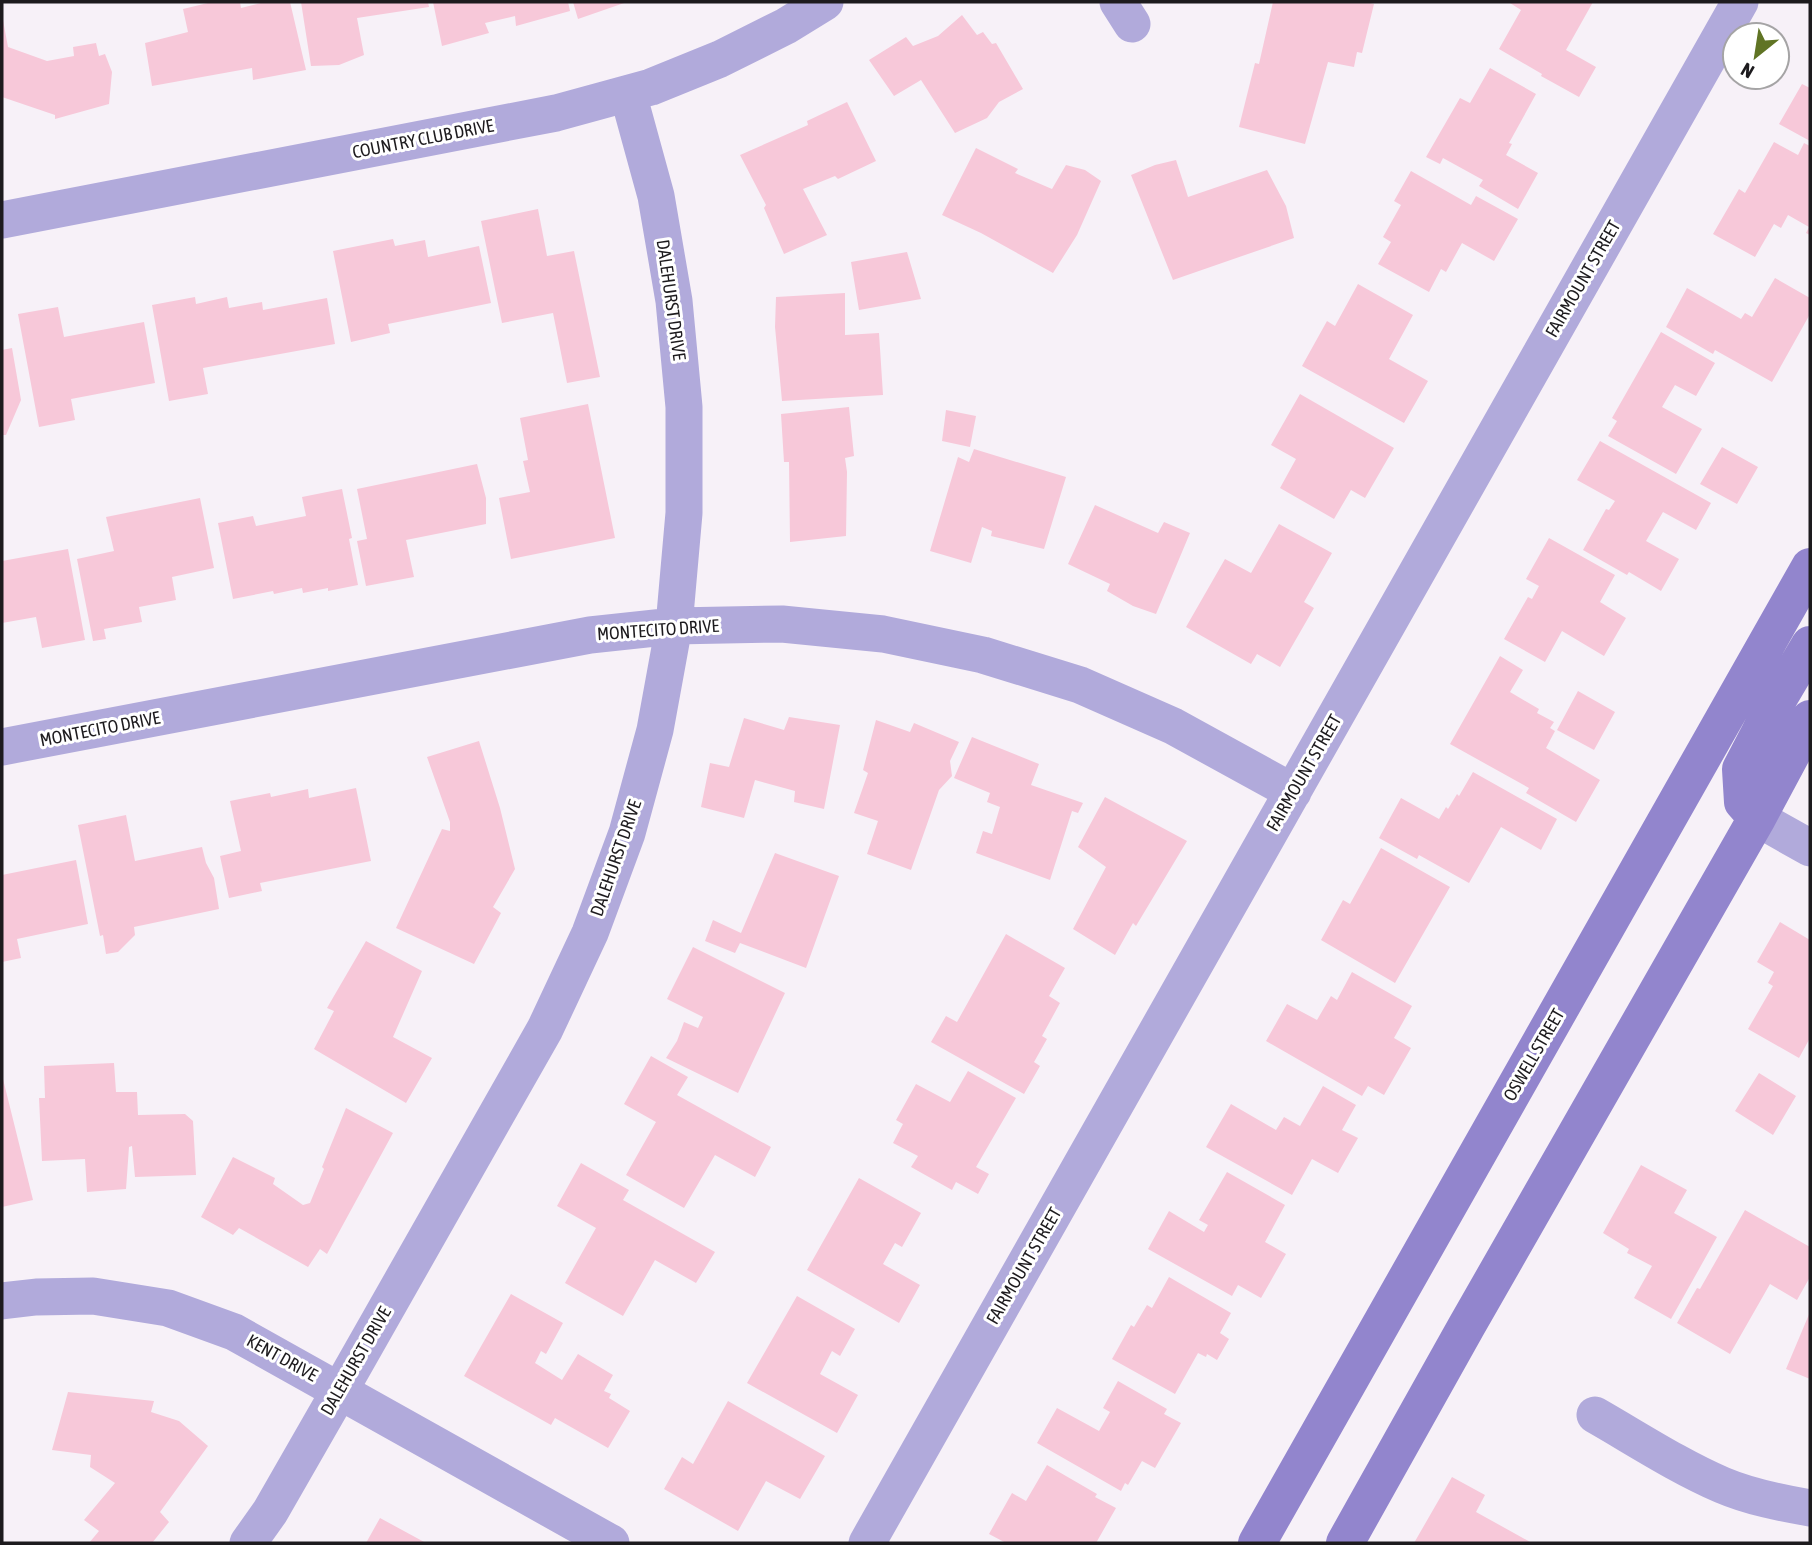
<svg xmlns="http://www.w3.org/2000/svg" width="1812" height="1545" viewBox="0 0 1812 1545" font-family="'Asap Condensed',sans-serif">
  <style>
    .building { fill: #f7c8d9 }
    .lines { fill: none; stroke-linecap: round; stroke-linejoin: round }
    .minor { stroke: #b1aadb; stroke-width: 37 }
    .secondary { stroke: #9285cd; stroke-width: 38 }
    .labels { text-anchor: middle; stroke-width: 6; stroke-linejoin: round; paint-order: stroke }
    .street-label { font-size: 18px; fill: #1d1b1e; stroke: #fff }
  </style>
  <rect width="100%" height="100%" fill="#f7f1f8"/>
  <!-- building -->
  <path class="building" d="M212 2H240L241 8 265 2H290L306 70 253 80 252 68 152 86 145 43 188 32 183 9Z
    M301 2H428L429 7 357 18 364 55 339 65 311 66Z
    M433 2H568L570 11 516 26 515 16 485 23 489 33 442 46Z
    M573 2H627L578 19Z
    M1273 2H1366L1374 4 1362 53 1357 52 1354 67 1328 62 1305 144 1239 127 1255 63 1259 64Z
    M1511 2H1593L1566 50 1596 67 1579 97 1541 76 1542 74 1499 49 1521 10 1510 3Z
    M962 15 977 35 983 32 992 44 996 43 1023 89 999 102 987 118 955 133 921 80 894 96 869 60 906 37 913 46 938 36Z
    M2 20H3L8 47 47 61 74 56 73 47 96 43 99 56 105 54 112 72 109 104 55 119V115L2 97Z
    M1490 68 1536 94 1509 143 1512 144 1506 155 1538 173 1518 209 1479 186 1483 180 1443 158 1440 164 1426 157 1460 98 1470 103Z
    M1802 84 1810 88V141L1779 124Z
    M847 102 876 161 838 179 835 176 803 189 827 235 784 254 764 208 766 205 740 155 808 125 807 121Z
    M1774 142 1798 155 1804 143 1810 146V235L1806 233 1809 227 1788 215 1781 228 1774 224 1755 257 1713 234 1739 189 1745 193Z
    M976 148 1018 169 1015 173 1052 189 1066 165 1085 170 1101 181 1077 235 1053 273 981 233 942 215Z
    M1176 160 1188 197 1267 170 1286 206 1294 238 1173 280 1131 175 1155 165Z
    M1411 171 1471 205 1476 196 1518 219 1494 261 1462 243 1446 272 1441 269 1429 292 1378 264 1391 242 1383 237 1401 205 1394 201Z
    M538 209 547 256 574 251 600 377 567 383 553 313 502 323 481 221Z
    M393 239 395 246 425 240 428 257 479 246 491 303 388 324 390 333 351 342 333 251Z
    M907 252 921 299 859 310 851 262Z
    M1775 278 1810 298V314L1772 382 1715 350 1713 354 1666 327 1687 288 1741 319 1745 313 1752 317Z
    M1358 284 1413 315 1389 359 1428 381 1404 423 1302 366 1327 321 1335 326Z
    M845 293V335L879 333 883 395 782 401 775 327 776 297Z
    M195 297 196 304 227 297 229 308 262 302 263 310 327 298 335 344 203 368 208 394 169 401 152 305Z
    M58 307 64 337 144 322 155 383 71 399 75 420 39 427 18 314Z
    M1661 332 1715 363 1696 396 1675 385 1662 407 1702 429 1676 474 1608 436 1617 421 1612 418Z
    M12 348 21 400 6 435H2V350Z
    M1300 394 1394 448 1365 498 1351 490 1334 519 1280 488 1296 459 1271 445Z
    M588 404 615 538 511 559 499 498 530 492 523 461 528 460 520 418Z
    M849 407 854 456 845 458 847 472 846 536 790 542 789 462H784L781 414Z
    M946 410 976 416 970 447 942 441Z
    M1600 441 1711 503 1696 530 1663 512 1646 541 1679 559 1661 591 1629 572 1627 575 1583 550 1606 509 1609 510 1615 501 1577 480Z
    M1722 447 1758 467 1737 504 1700 484Z
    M974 449 1066 477 1044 549 991 536 992 531 982 527 971 563 930 551 958 457 969 462Z
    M477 464 486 498V524L406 540 414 577 366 586 357 541 367 539 357 489Z
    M342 489 352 538 349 539 358 585 328 591V588L303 593 302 588 274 594 273 591 233 599 218 523 253 516 256 526 306 516 302 497Z
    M200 498 214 568 172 577 176 600 139 607 142 622 104 629 106 639 93 641 77 559 114 551 106 517Z
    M1095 505 1158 533 1164 522 1190 533 1156 614 1133 606 1107 591 1110 584 1068 564Z
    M1279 524 1332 553 1304 602 1314 608 1280 667 1257 654 1251 664 1186 627 1225 559 1251 573Z
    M1549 538 1615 575 1600 602 1626 618 1604 656 1562 631 1545 662 1504 639 1528 597 1532 599 1539 586 1526 579Z
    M68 549 85 640 42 648 36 617 2 623V561Z
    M1500 656 1523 670 1510 692 1539 709 1537 713 1554 722 1550 728 1555 731 1546 748 1600 780 1576 822 1526 793 1529 788 1450 744Z
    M1578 691 1615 712 1594 750 1557 730Z
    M789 717 840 725 824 809 794 802 795 791 755 780 744 818 701 807 710 763 729 767 744 718 784 730Z
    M876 720 910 732 914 723 959 742 950 761 952 776 939 790 911 870 867 854 878 821 854 813 868 773 863 770Z
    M972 737 1039 764 1031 785 1083 803 1078 813 1072 811 1050 880 976 853 983 831 992 834 1000 807 987 802 990 793 954 778Z
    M479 741 500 808 515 869 493 907 501 913 474 964 396 928 442 829 450 831V822L427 757Z
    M1473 772 1557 819 1541 850 1501 827 1469 883 1419 855 1417 859 1379 838 1401 798 1439 819 1446 807 1448 809 1457 794 1459 796Z
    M356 788 371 861 260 883 262 891 229 898 220 856 241 851 230 801 270 793 271 797 308 789 309 798Z
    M1105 797 1187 841 1136 926 1133 923 1115 955 1073 929 1106 867 1078 847Z
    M126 815 135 861 202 847 206 863 214 878 219 909 134 927 135 935 118 952 106 954 103 935 100 936 78 825Z
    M1381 848 1450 887 1395 983 1321 940 1343 900 1350 904Z
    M775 853 839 876 806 968 740 943 735 953 705 941 713 920 741 933Z
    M76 860 88 924 17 939 21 958 2 962V875Z
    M1780 922 1810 940V1038L1799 1058 1748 1029 1773 986 1768 983 1774 972 1757 962Z
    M1006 934 1065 968 1049 996 1060 1003 1042 1036 1047 1039 1034 1062 1040 1066 1024 1094 931 1042 946 1016 957 1022Z
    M366 941 422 971 393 1037 432 1058 406 1103 314 1049 334 1011 327 1008Z
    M693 947 785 993 738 1093 666 1058 677 1041 684 1022 698 1028 703 1017 667 999Z
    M1352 972 1412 1006 1394 1038 1411 1048 1384 1095 1368 1086 1362 1096 1266 1041 1287 1004 1317 1020 1331 996 1337 1000Z
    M651 1056 688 1077 677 1095 771 1147 755 1177 715 1155 684 1208 626 1175 656 1122 624 1104Z
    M114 1063 116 1092H137L138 1115 185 1114 193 1121 196 1175 135 1177 132 1146 129 1147 126 1189 87 1192 85 1159 42 1161 39 1098H45L44 1066Z
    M968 1071 1016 1098 976 1167 989 1174 978 1194 956 1182 952 1190 911 1167 918 1156 893 1143 903 1124 896 1120 916 1084 950 1102Z
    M1759 1073 1796 1096 1773 1135 1735 1111Z
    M2 1075 33 1200 2 1207Z
    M1323 1086 1356 1105 1342 1130 1358 1138 1338 1173 1312 1159 1292 1195 1206 1147 1231 1104 1276 1130 1284 1117 1300 1126Z
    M346 1108 393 1133 327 1254 320 1249 308 1267 239 1228 233 1235 201 1217 233 1157 275 1178 273 1184 303 1205 310 1203 324 1169 322 1167Z
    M581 1163 629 1190 623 1200 715 1252 696 1283 655 1260 623 1316 565 1283 596 1228 557 1206Z
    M1641 1165 1687 1190 1674 1213 1717 1237 1671 1319 1634 1298 1652 1266 1627 1253 1629 1249 1603 1233Z
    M1227 1172 1285 1205 1265 1242 1286 1254 1261 1298 1238 1285 1232 1296 1148 1249 1169 1211 1204 1232 1208 1225 1199 1220Z
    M859 1178 921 1213 902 1247 895 1243 883 1264 920 1285 899 1323 807 1270Z
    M1745 1210 1810 1247V1277L1797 1300 1770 1284 1730 1354 1677 1323 1697 1288 1700 1289Z
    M1169 1277 1231 1313 1220 1333 1229 1339 1217 1360 1207 1354 1206 1357 1198 1353 1175 1394 1112 1359 1131 1325 1134 1327 1147 1305 1152 1308Z
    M511 1294 563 1323 546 1354 541 1351 535 1363 562 1380 578 1354 613 1375 604 1391 611 1394 609 1398 630 1411 608 1448 555 1418 551 1425 464 1376Z
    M797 1296 855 1329 840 1356 832 1351 820 1374 858 1395 837 1433 747 1383Z
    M1810 1312V1379L1786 1369Z
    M1118 1381 1167 1409 1164 1414 1181 1423 1155 1468 1142 1461 1128 1485 1125 1483 1121 1491 1037 1443 1057 1408 1099 1431 1110 1412 1103 1408Z
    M68 1392 154 1401 151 1412 179 1421 208 1446 160 1512 169 1522 152 1543H89L99 1531 84 1520 115 1483 90 1467 91 1455 52 1450Z
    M728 1401 825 1456 800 1499 766 1481 738 1531 664 1489 682 1457 693 1464Z
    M1047 1465 1097 1494 1095 1497 1116 1508 1096 1543H1006L989 1534 1012 1493 1026 1501Z
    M1452 1477 1485 1495 1476 1512 1532 1543H1414Z
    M380 1518 426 1543H366Z"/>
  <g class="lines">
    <!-- minor -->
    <path class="minor" d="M1118 2 1132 24
      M2 220 556 113 651 87 720 59 786 26 825 2
      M2 747 590 635 674 626 782 624 883 634 983 655 1080 685 1173 726 1293 792
      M1757 818 1810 848
      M2 1301 36 1297 93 1296 168 1308 234 1332 611 1543
      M1595 1415C1637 1439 1678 1466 1722 1485 1750 1497 1781 1503 1810 1508
      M248 1543 270 1512 340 1390 545 1029 590 933 627 833 655 730 674 626 684 513V407L674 301 656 196 628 94
      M867 1543 1740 2"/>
    <!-- secondary -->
    <path class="secondary" d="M1757 818 1743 802 1741 769 1775 704 1810 645
      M1257 1543 1810 567
      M1345 1543 1466 1327 1757 818 1810 719"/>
  </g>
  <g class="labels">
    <!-- street labels -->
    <g class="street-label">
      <text transform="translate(423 139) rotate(-11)" y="6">COUNTRY CLUB DRIVE</text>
      <text transform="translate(1583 279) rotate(-60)" y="6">FAIRMOUNT STREET</text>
      <text transform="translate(671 300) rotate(82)" y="6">DALEHURST DRIVE</text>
      <text transform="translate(658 630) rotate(-4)" y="6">MONTECITO DRIVE</text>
      <text transform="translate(100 729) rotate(-11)" y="6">MONTECITO DRIVE</text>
      <text transform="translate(1304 773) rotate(-60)" y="6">FAIRMOUNT STREET</text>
      <text transform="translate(616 858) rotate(-71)" y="6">DALEHURST DRIVE</text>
      <text transform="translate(1534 1055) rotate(-60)" y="6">OSWELL STREET</text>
      <text transform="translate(1024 1266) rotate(-60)" y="6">FAIRMOUNT STREET</text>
      <text transform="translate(282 1358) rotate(29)" y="6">KENT DRIVE</text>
      <text transform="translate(356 1361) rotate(-60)" y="6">DALEHURST DRIVE</text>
    </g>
  </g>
  <!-- border -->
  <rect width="1812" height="1545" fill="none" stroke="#1d1b1e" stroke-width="7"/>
  <!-- north arrow -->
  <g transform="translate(1756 56) rotate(210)"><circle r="33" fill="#ffffff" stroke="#a5a4a5" stroke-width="2"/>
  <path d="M0-5L12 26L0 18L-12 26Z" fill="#607424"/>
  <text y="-10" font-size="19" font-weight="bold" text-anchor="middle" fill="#1d1b1e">N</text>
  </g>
</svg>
